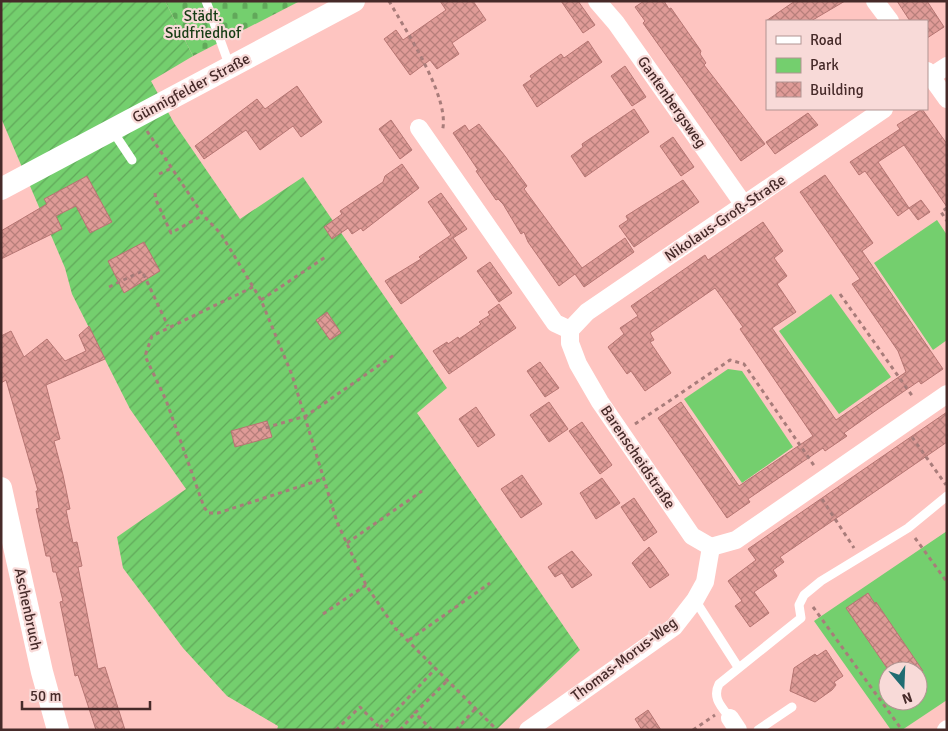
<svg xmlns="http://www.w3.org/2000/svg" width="948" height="731" font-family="Signika,sans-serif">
  <defs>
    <pattern id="cemetery-stones" width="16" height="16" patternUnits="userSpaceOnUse" patternTransform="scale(1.25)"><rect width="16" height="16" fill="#74cf6e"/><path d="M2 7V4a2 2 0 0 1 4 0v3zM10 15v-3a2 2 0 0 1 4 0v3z" fill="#61a85a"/></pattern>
    <pattern id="garden-furrows" width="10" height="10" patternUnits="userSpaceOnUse" patternTransform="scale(1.25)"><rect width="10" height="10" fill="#74cf6e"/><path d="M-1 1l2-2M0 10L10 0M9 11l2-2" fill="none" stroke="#61a85a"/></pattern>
    <pattern id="building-cross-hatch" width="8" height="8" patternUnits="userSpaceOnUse" patternTransform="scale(1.25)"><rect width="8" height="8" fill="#df9b97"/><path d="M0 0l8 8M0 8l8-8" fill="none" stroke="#b77f7b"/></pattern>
  </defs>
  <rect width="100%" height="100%" fill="#fec5c1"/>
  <g fill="#74cf6e" fill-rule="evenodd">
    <polygon points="937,220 947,235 947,340 933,350 874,263"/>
    <polygon points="831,294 891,377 839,414 779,331"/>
    <polygon points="728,369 742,371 793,447 742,483 684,399"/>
    <path d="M947 531V700L902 730H891L814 621ZM888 671H918V701H888Z"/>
  </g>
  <polygon fill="url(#cemetery-stones)" points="165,1 300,1 193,56"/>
  <polygon fill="url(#garden-furrows)" points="1,1 165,1 193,56 151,81 174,123 240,219 303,177 447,388 417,413 580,650 496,730 277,730 278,726 227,696 183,648 123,568 117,537 186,489 130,409 72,294 65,268 1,118"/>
  <g fill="url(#building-cross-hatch)" stroke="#b67572">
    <polygon points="440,1 473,1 486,20 452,43 459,54 437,69 430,60 410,75 384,39 396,30 403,40 446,10"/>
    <polygon points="561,1 578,1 595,25 583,33"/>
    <polygon points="644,1 664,1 669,9 671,8 701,51 700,54 706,63 704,65 765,144 741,161 643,23 645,21 635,7"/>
    <polygon points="795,1 845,1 811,21 766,21"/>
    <polygon points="897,1 927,1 944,27 927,38 927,21 910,21"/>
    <polygon points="588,41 602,62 537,107 523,85 532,79 530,76 561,54 564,58"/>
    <polygon points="625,66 646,97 632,106 611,76"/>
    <polygon points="297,86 322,122 301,137 293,126 260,150 246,130 204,159 195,146 257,99 265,109"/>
    <polygon points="634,109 649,132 585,177 571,156 583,147 582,144"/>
    <polygon points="922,109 947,144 947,207 904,145 878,162 909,208 898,216 865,171 859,175 850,162 900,129 897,125"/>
    <polygon points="808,113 818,125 775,154 766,142"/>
    <polygon points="391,120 412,150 400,159 379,129"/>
    <polygon points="479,124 505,156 527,186 524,189 582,268 625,238 634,252 584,287 575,274 559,286 528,242 524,232 521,234 503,204 498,199 496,200 476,171 478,170 453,133 465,125 469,131"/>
    <polygon points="673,137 694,167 681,176 660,146"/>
    <polygon points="402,164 419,188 363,231 361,228 352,234 348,228 332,239 324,227 342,214 340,211 383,182 385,176"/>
    <polygon points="825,175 873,243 862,251 943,369 921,384 919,381 878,409 844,433 847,436 825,451 823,448 748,499 750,502 727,518 658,418 681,402 739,486 813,436 740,329 743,327 715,288 650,333 654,340 650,342 671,373 645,391 631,371 627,374 608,347 624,334 620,328 638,316 631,306 705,255 708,260 763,222 783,251 774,258 787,276 777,284 796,312 772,328 836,420 906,372 898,351 852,284 860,279 800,192"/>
    <polygon points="87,176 112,222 90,233 76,206 56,216 62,229 1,259 1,231 47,204 44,199"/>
    <polygon points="683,180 699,202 634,247 619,226 628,220 626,216"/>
    <polygon points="441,193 467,229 453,238 467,258 401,304 385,281 421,259 419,257 451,235 428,202"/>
    <polygon points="921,200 930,212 918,220 909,208"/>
    <polygon points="144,242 160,271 124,293 108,261"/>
    <polygon points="490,262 512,293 499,302 477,271"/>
    <polygon points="499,304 516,328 449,374 433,351 447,342 448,344 458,337 459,339 481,324 479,322 490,315 488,312"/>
    <polygon points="327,312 341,333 330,340 316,320"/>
    <polygon points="89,326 105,359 46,385 60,439 54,441 63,475 70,509 66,510 73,543 77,542 82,566 78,567 98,669 105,667 125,730 96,730 78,675 75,676 60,602 63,601 56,572 53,572 50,556 46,556 36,509 39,508 36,491 38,491 6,380 1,383 1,336 11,331 24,357 47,339 65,361 86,351 79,335"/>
    <polygon points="540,362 559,388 545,397 527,371"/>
    <polygon points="549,402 568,429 549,442 530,415"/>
    <polygon points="476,407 495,435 478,447 459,419"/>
    <polygon points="947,412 947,442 780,557 784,562 773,570 777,576 754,592 769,613 750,627 735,606 742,601 728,581 756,560 748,549"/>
    <polygon points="267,421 272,437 235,447 231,431"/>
    <polygon points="582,422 612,465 600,474 569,431"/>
    <polygon points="522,475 542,504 521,518 501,489"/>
    <polygon points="602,478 620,503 596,519 580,493"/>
    <polygon points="634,498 657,532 644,541 621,507"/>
    <polygon points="649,547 669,575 650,588 632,563"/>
    <polygon points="572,551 592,575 572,588 562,573 555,577 548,567"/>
    <polygon points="868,593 875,604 876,602 923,671 889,671 846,608"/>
    <polygon points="826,650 843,676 834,682 836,685 832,690 815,702 790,691 794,668 815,654 817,656"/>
    <polygon points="648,710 661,730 642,730 635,719"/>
  </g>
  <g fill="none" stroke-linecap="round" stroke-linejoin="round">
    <g stroke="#a87c7a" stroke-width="3" stroke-dasharray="4 4" stroke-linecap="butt">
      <path d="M389 1C406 31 452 100 442 132"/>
      <polyline points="147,131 203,215 221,234 261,300 292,375 337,522 366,585 395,628 497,730"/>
      <polyline points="159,174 172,168"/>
      <polyline points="155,193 156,200 171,233 203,215"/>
      <polyline points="947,208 941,212 947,221"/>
      <polyline points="109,287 142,271 168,326"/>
      <polyline points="253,287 152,336 145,356 166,400 204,507 208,513 218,513 323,479"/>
      <polyline points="840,294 913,397"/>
      <polyline points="261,300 327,256"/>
      <polyline points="635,424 730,360 744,364 815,467"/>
      <polyline points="258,430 306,416 394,355"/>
      <polyline points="912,437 946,485"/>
      <polyline points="822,499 854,548"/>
      <polyline points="915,538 947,582"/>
      <polyline points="347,543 422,491"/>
      <polyline points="813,607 902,730"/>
      <polyline points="323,614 366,585"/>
      <polyline points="409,640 490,583"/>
      <polyline points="380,728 436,668"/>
      <polyline points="336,730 360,707 382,730"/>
      <polyline points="400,730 415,713"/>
      <polyline points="432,730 415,713 448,680"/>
      <polyline points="456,730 476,708"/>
      <polyline points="693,730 715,715"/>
    </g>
    <g stroke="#fff" stroke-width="9">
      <polyline points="206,1 230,67"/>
      <polyline points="112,130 132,160"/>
      <polyline points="695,600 738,667"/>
      <path d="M730 718C721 706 712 698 719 684L801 618 799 605 804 595 821 581 908 528 947 496"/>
      <polyline points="758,730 792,707"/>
    </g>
    <g stroke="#fff" stroke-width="18">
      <polyline points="597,1 616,23 744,205"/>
      <polyline points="875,1 890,21"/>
      <polyline points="927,71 947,99"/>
      <polyline points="927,79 947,66"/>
      <polyline points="419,128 555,323 570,330"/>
      <polyline points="570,330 570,343 578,364 600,402 692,536 711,547 736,540 947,394"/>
      <polyline points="570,330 587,312 884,109"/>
      <polyline points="730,718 738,730"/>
      <polyline points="528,730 674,627 695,600 705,582 711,547"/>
      <polyline points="946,730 947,729"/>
    </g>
    <g stroke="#fff" stroke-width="22">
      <polyline points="1,189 354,1"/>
      <polyline points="1,488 42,672 58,730"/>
    </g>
  </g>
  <g text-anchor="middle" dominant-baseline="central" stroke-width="4.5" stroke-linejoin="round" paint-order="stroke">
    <g font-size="15" fill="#163c14" stroke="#f8dad8">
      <text x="203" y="16">Städt.<tspan x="203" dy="17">Südfriedhof</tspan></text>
    </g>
    <g font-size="15" fill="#462a29" stroke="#f8dad8">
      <text transform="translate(191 88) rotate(-28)">Günnigfelder Straße</text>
      <text transform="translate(672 102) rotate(55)">Gantenbergsweg</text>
      <text transform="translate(725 218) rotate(-34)">Nikolaus-Groß-Straße</text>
      <text transform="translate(638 457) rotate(56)">Barenscheidstraße</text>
      <text transform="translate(28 609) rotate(78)">Aschenbruch</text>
      <text transform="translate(624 659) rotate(-37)">Thomas-Morus-Weg</text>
    </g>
  </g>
  <rect width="948" height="731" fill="none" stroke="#462a29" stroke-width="5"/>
  <rect x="766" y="20" width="162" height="90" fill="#f8dad8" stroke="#b19492"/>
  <rect x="776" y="36" width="25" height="8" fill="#ffffff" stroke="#b19492"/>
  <text x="810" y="45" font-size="15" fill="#462a29">Road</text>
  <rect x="776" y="58" width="25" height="15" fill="#74cf6e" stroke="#b19492"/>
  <text x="810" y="70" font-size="15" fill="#462a29">Park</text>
  <rect x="776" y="82" width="25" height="15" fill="url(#building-cross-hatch)" stroke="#b19492"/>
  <text x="810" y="95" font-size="15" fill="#462a29">Building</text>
  <g transform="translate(903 686) rotate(161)"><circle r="24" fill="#f8dad8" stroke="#b19492"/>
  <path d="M0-4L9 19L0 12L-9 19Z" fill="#206c72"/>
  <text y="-8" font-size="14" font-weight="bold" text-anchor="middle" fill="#462a29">N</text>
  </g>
  <path d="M22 701v8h128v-8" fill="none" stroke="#462a29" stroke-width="2.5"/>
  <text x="30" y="701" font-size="15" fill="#462a29" stroke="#f8dad8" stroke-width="4" paint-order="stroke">50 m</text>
</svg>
